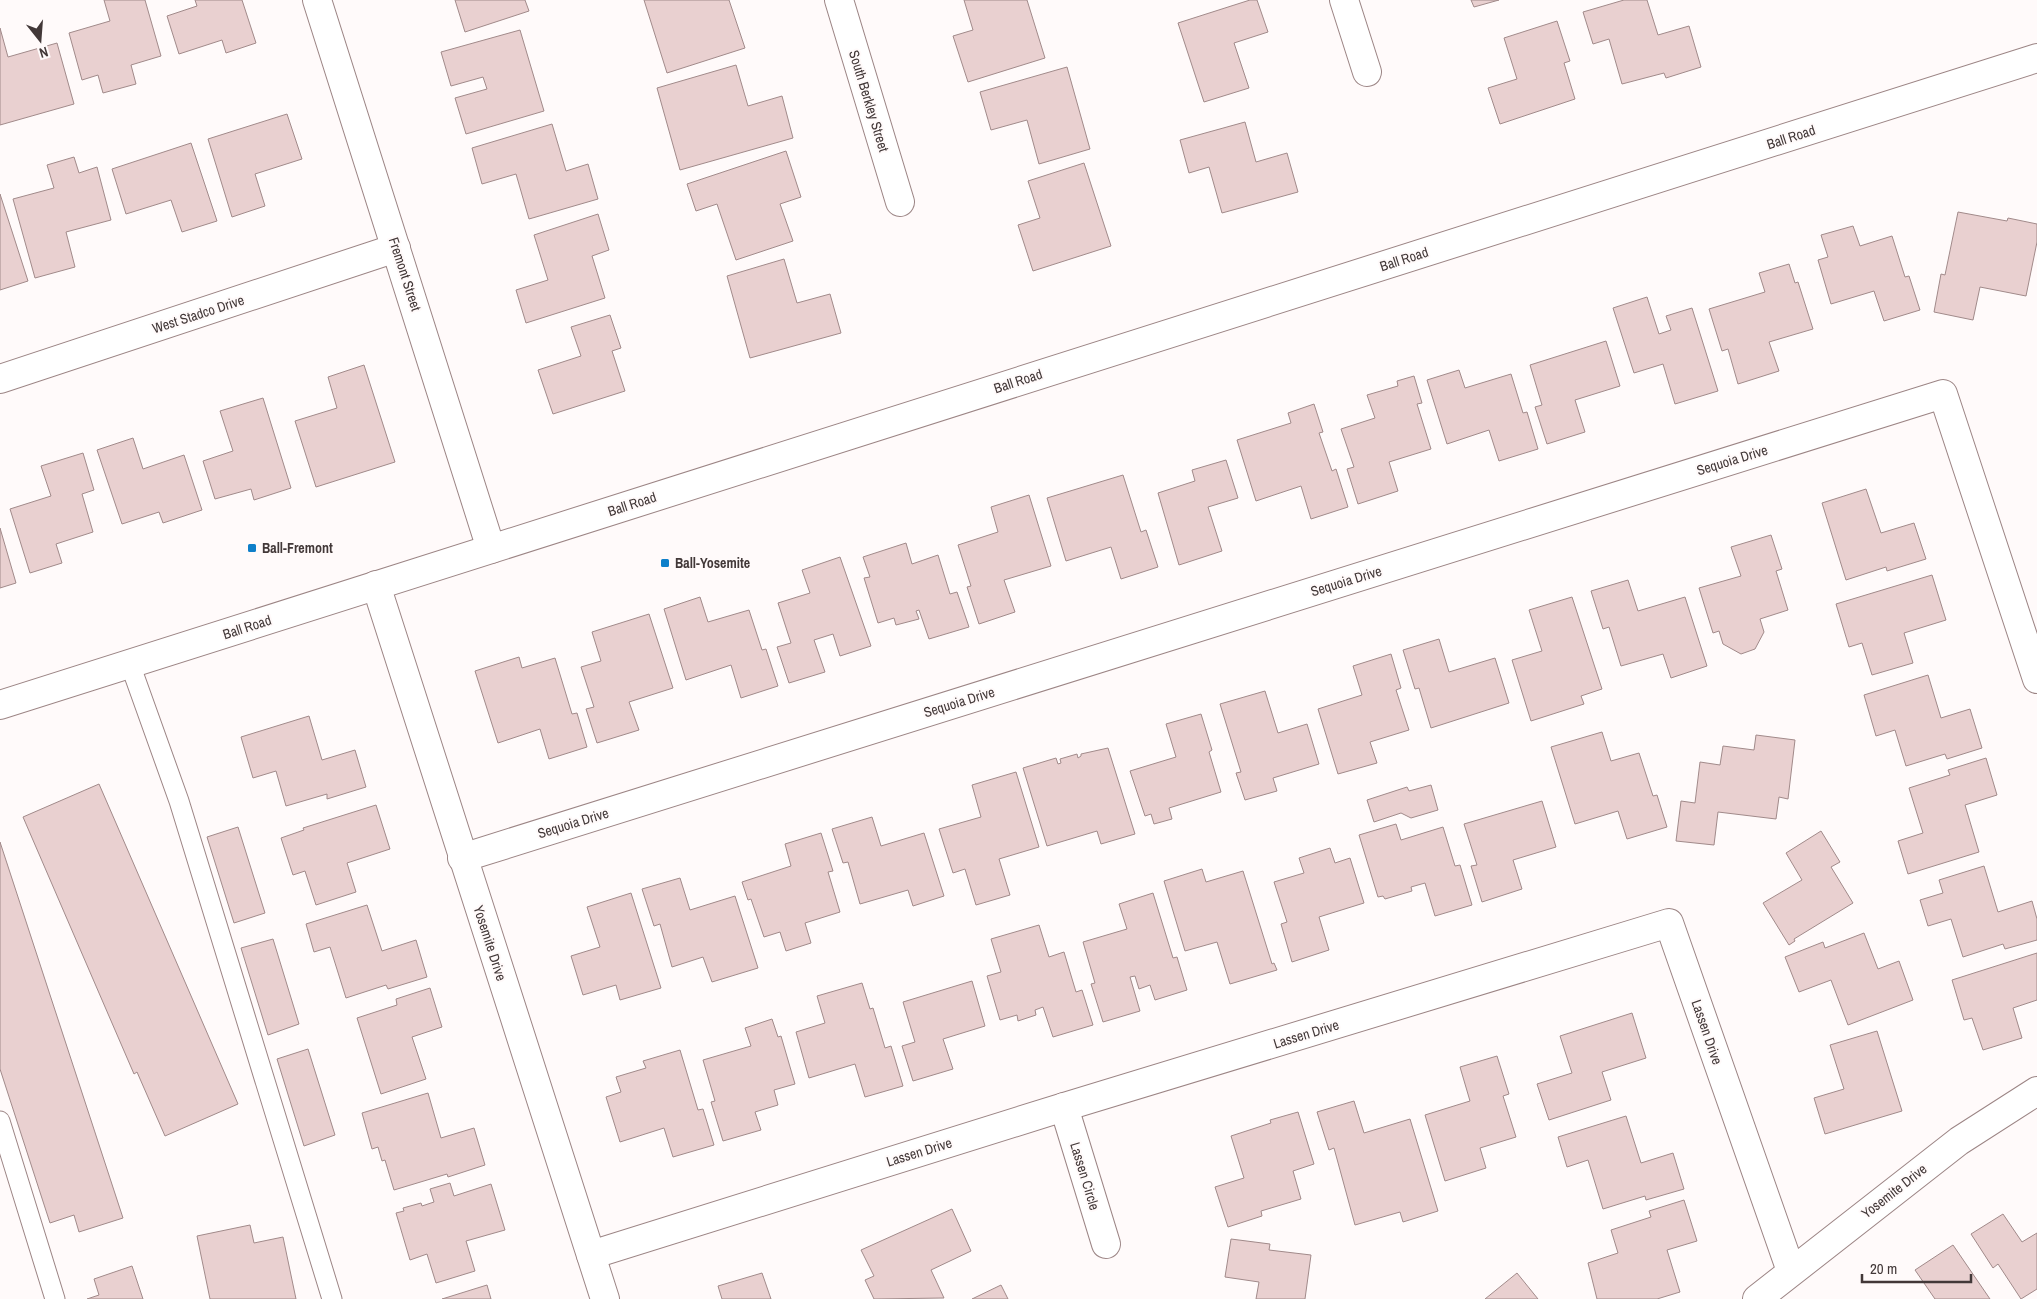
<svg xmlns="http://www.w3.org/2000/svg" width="2037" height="1299" font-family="'Archivo Narrow',sans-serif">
  <rect width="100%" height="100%" fill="#fffafa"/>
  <g fill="#e9d0d0" stroke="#a18a8a">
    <polygon points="104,0 145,0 161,56 131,65 136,84 103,93 98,75 82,80 69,33 110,21"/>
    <polygon points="195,0 242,0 256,43 226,53 222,40 179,54 167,16 197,6"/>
    <polygon points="455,0 525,0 529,11 465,32"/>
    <polygon points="644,0 729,0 745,48 667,73"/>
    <polygon points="964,0 1027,0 1045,58 968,82 953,36 973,30"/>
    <polygon points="1250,0 1257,0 1268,32 1234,43 1249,88 1204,102 1178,23"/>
    <polygon points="1471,0 1499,0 1474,7"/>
    <polygon points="1624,0 1647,0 1658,35 1689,26 1701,67 1666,78 1664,73 1622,84 1609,39 1593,44 1583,12"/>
    <polygon points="1557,21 1570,61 1564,63 1575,99 1500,124 1488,88 1517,79 1504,38"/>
    <polygon points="0,28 8,57 57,43 74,104 0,125"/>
    <polygon points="520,30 544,111 466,134 455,98 487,89 483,77 451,86 441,52"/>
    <polygon points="736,65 748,106 782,96 793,138 680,170 657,88"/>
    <polygon points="1067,67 1090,149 1039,164 1027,120 991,130 980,92"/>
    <polygon points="287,114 302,159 255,174 265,206 232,217 208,139"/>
    <polygon points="1245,122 1256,162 1287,153 1298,192 1222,213 1209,167 1189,173 1180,140"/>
    <polygon points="552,124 566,171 588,164 598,199 529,219 516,174 482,184 472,148"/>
    <polygon points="191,143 217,221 182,232 171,200 126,214 112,169"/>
    <polygon points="786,151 801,197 780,204 793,241 736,260 717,204 696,211 687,184"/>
    <polygon points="74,157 79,173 97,167 111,220 66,232 75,267 35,278 13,199 54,188 47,165"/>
    <polygon points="1084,163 1111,246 1033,271 1018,225 1040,218 1028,181"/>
    <polygon points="0,194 28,281 0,290"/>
    <polygon points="1958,212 2007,221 2008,218 2037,224 2037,242 2026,296 1980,287 1973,320 1934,312 1941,274 1945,275"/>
    <polygon points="598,214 609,250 592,256 605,298 526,323 516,290 548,280 534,235"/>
    <polygon points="1853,226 1860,246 1892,236 1905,277 1909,276 1920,310 1884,321 1874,291 1831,304 1818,260 1828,257 1821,235"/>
    <polygon points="784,259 797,303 830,294 841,333 750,358 727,276"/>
    <polygon points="1789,264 1795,283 1798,282 1813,329 1769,342 1779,371 1738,384 1728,349 1722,351 1709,309 1765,292 1759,273"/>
    <polygon points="1647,297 1659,334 1671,330 1666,316 1692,308 1718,391 1675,404 1663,364 1634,373 1613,308"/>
    <polygon points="610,315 621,348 612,351 625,391 553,414 538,370 581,356 571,327"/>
    <polygon points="1606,341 1620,386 1575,400 1585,432 1547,444 1535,407 1542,405 1530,365"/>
    <polygon points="364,365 395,462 316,487 295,421 337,408 328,377"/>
    <polygon points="1459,370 1465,388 1511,374 1523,413 1527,412 1538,449 1499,461 1489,430 1447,444 1427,380"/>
    <polygon points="1414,376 1422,403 1417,404 1431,449 1389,462 1398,491 1358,504 1347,469 1354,467 1341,429 1375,418 1367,395 1398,386 1397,381"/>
    <polygon points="263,398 291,488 254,500 251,489 215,499 203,461 233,451 220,411"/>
    <polygon points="1314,404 1323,432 1319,433 1332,471 1336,469 1348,507 1311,519 1301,486 1256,501 1237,440 1291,423 1288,413"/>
    <polygon points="133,438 143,469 184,455 202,510 163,523 159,512 122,524 97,450"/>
    <polygon points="83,453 94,490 82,494 93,532 56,544 62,563 30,573 10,509 51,496 41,466"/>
    <polygon points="1226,460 1238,498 1208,507 1222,551 1179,565 1158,493 1195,481 1192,470"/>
    <polygon points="1123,475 1141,532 1146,530 1158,567 1121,579 1111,547 1066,561 1047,498"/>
    <polygon points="1866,489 1881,533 1914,523 1926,559 1887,571 1886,567 1846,580 1822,503"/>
    <polygon points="1029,495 1051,566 1004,580 1015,612 979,624 967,587 971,586 958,545 998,532 991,507"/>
    <polygon points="0,528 16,583 0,588"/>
    <polygon points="1771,535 1782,569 1776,571 1788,610 1760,619 1764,632 1755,649 1741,654 1723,644 1719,631 1713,633 1699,588 1741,576 1731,547"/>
    <polygon points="906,543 912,564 938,555 950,594 957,592 969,627 929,639 919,610 916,611 919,619 896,625 894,618 878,623 864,578 870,577 863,557"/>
    <polygon points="840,557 871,646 840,656 833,634 814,640 825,672 789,683 777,647 791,643 778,603 810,593 802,570"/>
    <polygon points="1932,575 1946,620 1904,633 1913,663 1872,675 1862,643 1849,647 1836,604"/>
    <polygon points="1628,580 1638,611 1685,597 1707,666 1671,678 1663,654 1621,666 1609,627 1603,629 1591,591"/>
    <polygon points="700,597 708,622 749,610 762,650 766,649 778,686 741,698 731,665 686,680 664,609"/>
    <polygon points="1572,597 1602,689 1581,696 1584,704 1531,721 1512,660 1542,651 1529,610"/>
    <polygon points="649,614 673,688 629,702 639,730 597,743 586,709 594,707 581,667 601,661 592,632"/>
    <polygon points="1439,639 1449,672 1495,658 1509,703 1431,728 1419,688 1415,689 1403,650"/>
    <polygon points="1391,654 1401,688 1396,690 1409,730 1370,742 1377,763 1338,774 1318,709 1362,695 1353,666"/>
    <polygon points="519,657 522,668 555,658 572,714 577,713 587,747 549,759 540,729 498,743 475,671"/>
    <polygon points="1928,675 1941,718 1970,709 1982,748 1947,759 1945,754 1906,766 1895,730 1876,736 1864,695"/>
    <polygon points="1265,691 1278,733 1307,724 1319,764 1273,778 1277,791 1245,800 1236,773 1241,772 1220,704"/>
    <polygon points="1201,714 1212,750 1209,752 1221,792 1169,808 1172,819 1154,824 1151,814 1145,816 1130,771 1176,757 1166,724"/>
    <polygon points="309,716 322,760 355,750 366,787 327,799 327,794 286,806 276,771 253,778 241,737"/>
    <polygon points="1602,732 1611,761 1639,753 1653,796 1657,795 1667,827 1627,839 1618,811 1575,824 1551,747"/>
    <polygon points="1756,735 1795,740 1788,799 1779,797 1776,819 1718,812 1714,845 1676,841 1681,801 1695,803 1700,762 1720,765 1723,746 1754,750"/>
    <polygon points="1108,748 1135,834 1101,844 1097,831 1047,846 1023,768 1056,758 1058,764 1061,763 1060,759 1077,754 1078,758 1081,756 1081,754"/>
    <polygon points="1986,758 1997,795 1965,805 1979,852 1908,874 1898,841 1923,833 1909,788 1950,775 1948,770"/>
    <polygon points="1016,772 1039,847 999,859 1010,895 976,905 965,869 953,873 939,829 981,817 972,785"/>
    <polygon points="99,784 238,1104 165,1136 137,1072 134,1074 23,817"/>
    <polygon points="1431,785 1438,810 1411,818 1401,813 1374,822 1367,800 1407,787 1409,791"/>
    <polygon points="1542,801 1556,847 1513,860 1522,889 1482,902 1471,866 1477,865 1464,824"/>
    <polygon points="376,805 390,849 347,863 356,892 316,905 305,871 293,875 281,838 304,830 303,828"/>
    <polygon points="872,817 881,846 924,833 944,896 913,906 908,890 860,904 848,862 843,863 832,829"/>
    <polygon points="1396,824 1401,840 1443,827 1455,866 1460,865 1472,905 1435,916 1425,883 1411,887 1412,891 1385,899 1383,896 1378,897 1359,835"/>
    <polygon points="238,827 265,913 234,923 207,837"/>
    <polygon points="1821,831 1840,862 1831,867 1853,903 1794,939 1795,941 1789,945 1763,903 1802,880 1786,853"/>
    <polygon points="821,833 833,871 828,872 840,912 805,923 811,943 786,951 780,932 764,937 751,899 748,900 742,882 791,866 785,844"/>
    <polygon points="0,842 123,1218 79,1232 74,1215 50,1223 0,1069"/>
    <polygon points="1330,848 1335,863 1350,858 1364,903 1319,917 1329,950 1292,962 1281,924 1287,922 1274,882 1304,873 1299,858"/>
    <polygon points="1984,866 1998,912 2032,901 2037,919 2037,940 2005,949 2003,944 1963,957 1951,919 1928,926 1920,900 1943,893 1939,880"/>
    <polygon points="1202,869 1206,882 1243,871 1272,964 1274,963 1277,970 1230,984 1217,942 1185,951 1164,881"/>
    <polygon points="680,878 690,910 735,896 758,968 712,982 703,957 672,967 660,924 654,926 642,889"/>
    <polygon points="631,893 661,988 620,1000 616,985 583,995 571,956 600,947 587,907"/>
    <polygon points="1153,893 1173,958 1177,957 1187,990 1155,1000 1150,985 1139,989 1135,976 1130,977 1140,1011 1103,1022 1091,984 1095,983 1083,942 1127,929 1119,904"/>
    <polygon points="367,905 382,951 416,940 427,977 388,989 386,985 346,998 330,947 314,952 306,924"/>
    <polygon points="1039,925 1049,957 1064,952 1076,992 1082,990 1093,1025 1053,1037 1043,1007 1035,1010 1036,1015 1018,1021 1017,1015 1000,1020 987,976 1001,972 991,939"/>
    <polygon points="1864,933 1878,969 1899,961 1913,1000 1848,1025 1831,980 1799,992 1785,957 1823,942 1825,948"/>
    <polygon points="273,939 299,1024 268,1035 241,948"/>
    <polygon points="2037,953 2037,1000 2013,1008 2022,1038 1983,1050 1972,1018 1964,1020 1952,980"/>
    <polygon points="972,981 985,1026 943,1039 953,1069 913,1081 902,1046 915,1042 903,1002"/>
    <polygon points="862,983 870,1009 873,1008 885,1048 891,1046 903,1086 865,1097 855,1064 809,1078 796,1032 825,1023 817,996"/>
    <polygon points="430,988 442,1027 412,1037 426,1079 381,1094 357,1018 397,1005 396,999"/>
    <polygon points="1632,1013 1646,1058 1602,1072 1611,1100 1549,1120 1537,1084 1572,1073 1560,1036"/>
    <polygon points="772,1019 778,1037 781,1036 795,1084 774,1090 778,1105 755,1112 761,1130 723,1141 711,1102 715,1101 703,1060 751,1046 745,1028"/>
    <polygon points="1877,1031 1902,1111 1825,1134 1814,1098 1844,1089 1830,1045"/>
    <polygon points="308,1049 335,1135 304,1146 277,1059"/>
    <polygon points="680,1050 698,1110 703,1109 714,1145 673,1157 664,1128 620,1142 606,1097 621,1092 616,1077 646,1068 643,1061"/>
    <polygon points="1497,1056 1509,1094 1503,1096 1516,1137 1480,1148 1486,1168 1445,1181 1425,1115 1470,1101 1460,1067"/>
    <polygon points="428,1093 441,1138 474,1128 485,1165 448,1177 447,1174 394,1190 385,1160 382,1161 378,1147 372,1149 362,1113"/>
    <polygon points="1354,1101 1364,1133 1410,1119 1438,1211 1403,1222 1400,1212 1355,1225 1334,1148 1329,1150 1317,1112"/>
    <polygon points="1298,1112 1314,1164 1293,1171 1301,1199 1261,1211 1262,1216 1228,1227 1215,1187 1244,1178 1231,1136 1271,1123 1270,1120"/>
    <polygon points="1626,1116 1641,1163 1673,1153 1684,1189 1646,1200 1645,1196 1603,1209 1588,1160 1567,1167 1558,1137"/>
    <polygon points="450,1183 454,1196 491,1184 505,1230 466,1241 475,1271 436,1283 427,1254 410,1260 396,1213 404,1211 403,1208 421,1203 422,1206 434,1202 430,1189"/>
    <polygon points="1684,1200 1697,1241 1667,1250 1680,1292 1657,1299 1597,1299 1588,1263 1618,1253 1611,1230 1651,1217 1649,1211"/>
    <polygon points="952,1209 971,1251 931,1270 944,1298 874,1299 865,1280 874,1276 861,1250"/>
    <polygon points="2003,1214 2022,1242 2037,1233 2037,1289 2021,1299 1998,1264 1993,1268 1971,1234"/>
    <polygon points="250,1225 254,1243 283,1237 296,1299 210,1299 197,1236"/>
    <polygon points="1231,1239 1270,1244 1269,1250 1311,1255 1305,1299 1256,1299 1259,1282 1225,1277"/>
    <polygon points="1953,1245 1990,1299 1935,1299 1915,1270"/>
    <polygon points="132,1266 143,1299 87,1299 99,1295 94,1279"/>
    <polygon points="762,1273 771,1299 722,1299 718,1286"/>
    <polygon points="1517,1273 1538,1299 1485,1299"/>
    <polygon points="487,1285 491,1299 442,1299"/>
    <polygon points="1001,1285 1008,1299 972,1299"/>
  </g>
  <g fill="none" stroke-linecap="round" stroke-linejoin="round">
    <g stroke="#9c8585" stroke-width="21">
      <g id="service">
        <polyline points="130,664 179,801 332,1299"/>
        <polyline points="0,1121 55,1299"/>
      </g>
    </g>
    <g stroke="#9c8585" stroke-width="30">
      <g id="minor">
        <polyline points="317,0 491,549"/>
        <polyline points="839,0 900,202"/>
        <polyline points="1344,0 1367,72"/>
        <polyline points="0,379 396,248"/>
        <polyline points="376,585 605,1299"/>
        <polyline points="462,858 1943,394 2037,679"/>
        <polyline points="1064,1107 1106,1244"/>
        <polyline points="591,1255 1064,1107 1669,923 1791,1271"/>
        <polyline points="1757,1299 1959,1141 2037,1091"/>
      </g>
    </g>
    <g stroke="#9c8585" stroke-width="30">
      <polyline id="primary" points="0,705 2037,58"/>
    </g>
    <use href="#service" stroke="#fff" stroke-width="19"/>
    <use href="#minor" stroke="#fff" stroke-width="28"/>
    <use href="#primary" stroke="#fff" stroke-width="28"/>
  </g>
  <g fill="#0e7fc9" stroke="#fffafa" stroke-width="2">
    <rect x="247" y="543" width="10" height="10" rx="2.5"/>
    <rect x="660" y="558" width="10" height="10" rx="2.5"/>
  </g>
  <g text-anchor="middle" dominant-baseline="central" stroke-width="4" stroke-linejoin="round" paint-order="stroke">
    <g font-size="14" fill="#423838" stroke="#fffafa">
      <text transform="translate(869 101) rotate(73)">South Berkley Street</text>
      <text transform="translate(1791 137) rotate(-18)">Ball Road</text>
      <text transform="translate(1404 259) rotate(-18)">Ball Road</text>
      <text transform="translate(405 274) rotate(72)">Fremont Street</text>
      <text transform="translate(198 314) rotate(-18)">West Stadco Drive</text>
      <text transform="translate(1018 381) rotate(-18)">Ball Road</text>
      <text transform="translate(1732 460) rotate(-17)">Sequoia Drive</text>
      <text transform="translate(632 504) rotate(-18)">Ball Road</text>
      <text transform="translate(1346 581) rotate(-17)">Sequoia Drive</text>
      <text transform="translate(247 627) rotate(-18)">Ball Road</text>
      <text transform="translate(959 702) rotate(-17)">Sequoia Drive</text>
      <text transform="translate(573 823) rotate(-17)">Sequoia Drive</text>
      <text transform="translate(490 943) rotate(72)">Yosemite Drive</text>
      <text transform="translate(1707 1032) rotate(71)">Lassen Drive</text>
      <text transform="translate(1306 1034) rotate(-17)">Lassen Drive</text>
      <text transform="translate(919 1152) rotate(-17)">Lassen Drive</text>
      <text transform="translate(1085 1176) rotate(73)">Lassen Circle</text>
      <text transform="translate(1894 1191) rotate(-38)">Yosemite Drive</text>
    </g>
    <g font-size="14" font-weight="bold" fill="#423838" stroke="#fffafa" text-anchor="start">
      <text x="262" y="548">Ball-Fremont</text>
      <text x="675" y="563">Ball-Yosemite</text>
    </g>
  </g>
  <g transform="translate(40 40) rotate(163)" stroke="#fffafa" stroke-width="4" paint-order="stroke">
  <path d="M0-4L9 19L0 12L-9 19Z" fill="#423838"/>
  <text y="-8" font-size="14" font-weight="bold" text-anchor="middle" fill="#423838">N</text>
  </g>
  <path d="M1862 1274v8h109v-8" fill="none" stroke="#423838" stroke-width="2.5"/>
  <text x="1870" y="1274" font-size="15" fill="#423838" stroke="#fffafa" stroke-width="4" paint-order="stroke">20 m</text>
</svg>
